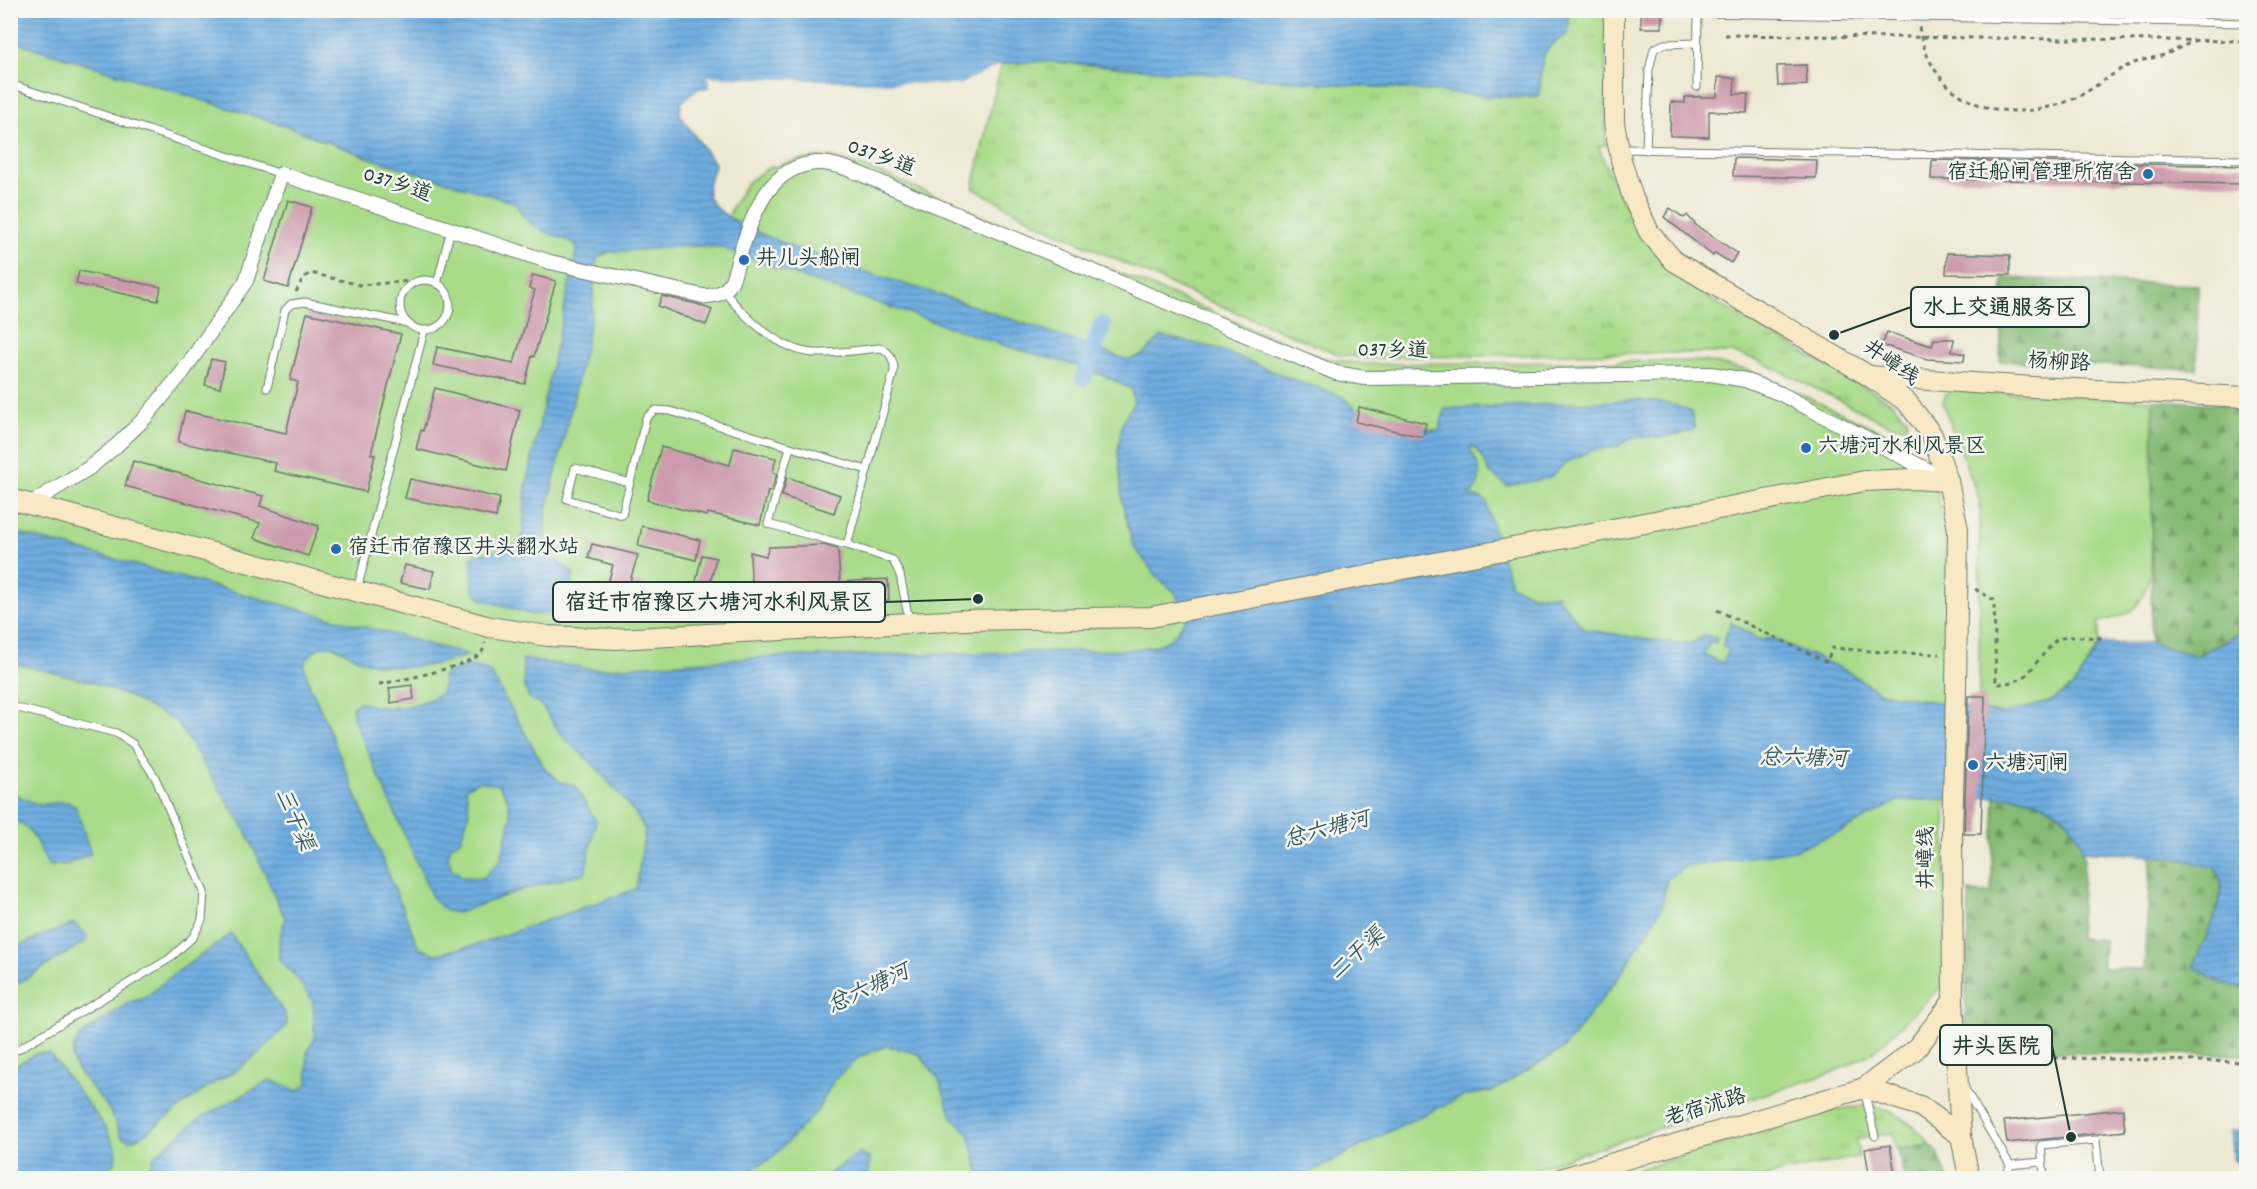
<svg xmlns="http://www.w3.org/2000/svg" width="2257" height="1189" font-family="Dekko,'LXGW WenKai TC',sans-serif">
  <defs>
    <pattern id="grass-tufts" width="24" height="20" patternUnits="userSpaceOnUse" patternTransform="scale(1.5)"><rect width="24" height="20" fill="#a9db89"/><path d="M3 7l-1-3M5 7V3M7 7l1-3M15 17l-1-3M17 17v-4M19 17l1-3" fill="none" stroke="#91bd77"/></pattern>
    <pattern id="forest-firs" width="22" height="20" patternUnits="userSpaceOnUse" patternTransform="scale(1.5)"><rect width="22" height="20" fill="#86bb75"/><path d="M5 1l3.5 6h-7zM16 11l3.5 6h-7z" fill="#6d9961"/></pattern>
    <pattern id="water-rules" width="6" height="5" patternUnits="userSpaceOnUse" patternTransform="scale(1.5)"><rect width="6" height="5" fill="#6eade1"/><path d="M0 2.5h6" fill="none" stroke="#5a8eb7"/></pattern>
  </defs>
  <rect width="100%" height="100%" fill="#f6f6f2"/>
  <filter id="ink" filterUnits="userSpaceOnUse"><feTurbulence type="fractalNoise" baseFrequency=".0167" numOctaves="2"/><feDisplacementMap in="SourceGraphic" scale="12" xChannelSelector="R" yChannelSelector="G"/><feConvolveMatrix kernelMatrix="1 2 1 2 8 2 1 2 1" color-interpolation-filters="sRGB"/></filter>
  <filter id="wash" filterUnits="userSpaceOnUse"><feTurbulence type="fractalNoise" baseFrequency=".008" numOctaves="4" result="noise"/><feDisplacementMap in="SourceGraphic" scale="24" xChannelSelector="R" yChannelSelector="G"/><feGaussianBlur stdDeviation="1.35" result="paint"/><feColorMatrix in="noise" values="0 0 0 0 0 0 0 0 0 0 0 0 0 0 0 0 0 1.4 0 .05"/><feComposite in="paint" operator="in"/></filter>
  <g filter="url(#wash)">
    <rect width="100%" height="100%" fill="#eee9d3"/>
    <g fill="url(#grass-tufts)" stroke="#648c5e" stroke-width="1.5">
      <path d="M1569 11H1606V145L1598 146C1623 210 1652 260 1710 299L1893 403 1907 419 1906 427 1889 425 1758 360 1732 353H1623L1368 358 1340 355 1185 291 1037 223 973 188 1001 64 1042 61 1505 97 1539 96C1544 65 1534 50 1568 34Z"/>
      <path d="M1871 1105C1896 1111 1915 1124 1930 1145L1896 1150 1892 1133 1856 1139 1859 1157 1783 1172 1763 1178H1622L1626 1173 1834 1110Z"/>
    </g>
    <g fill="url(#forest-firs)" stroke="#527c54" stroke-width="1.5">
      <polygon points="2003,278 2198,285 2197,369 2000,361"/>
      <polygon points="2153,400 2246,406 2244,631 2196,656 2151,643"/>
      <path d="M1995 796C2037 795 2079 812 2084 859L2079 938 2104 940 2103 968 2144 969 2151 856 2171 857 2214 867 2221 878V892L2216 909V981L2246 989V1055L1964 1051 1969 892 1991 893Z"/>
      <polygon points="1930,1145 1938,1153 1947,1178 1904,1178 1898,1149"/>
    </g>
    <g fill="#a9db89" stroke="#648c5e" stroke-width="1.5">
      <polygon points="10,39 283,125 368,157 516,203 720,247 732,207 747,183 766,169 797,160 829,156 878,172 1322,358 1364,364 1704,361 1747,370 1896,438 1914,449 1937,493 1946,527 1945,983 1872,1053 1834,1072 1548,1164 1512,1178 11,1178"/>
      <path d="M1954 390 2153 400 2151 572C2141 607 2135 615 2098 622L2100 644 2073 687 2049 702 2004 714 1979 710 1980 502 1943 404 1945 395Z"/>
    </g>
    <g fill="url(#water-rules)" stroke="#46758a" stroke-width="1.5" fill-rule="evenodd">
      <polygon points="2246,10 2246,14 2095,11 2095,10"/>
      <path d="M11 11H1569L1568 34C1536 49 1542 66 1539 96L1505 97 1042 61 1001 64 958 85 708 76 709 87 696 89 681 103 680 115 715 164C711 177 703 191 712 203 737 237 901 282 947 297 1008 318 1068 338 1128 360L1143 355 1161 336 1215 348 1300 382 1344 397 1362 415 1439 431 1445 409 1638 400 1675 405 1691 412 1695 428 1691 431 1664 437H1633L1616 447 1593 450 1567 462 1549 478 1507 486 1489 472 1483 457 1472 446 1470 450C1481 466 1485 482 1469 496L1482 498 1487 502 1488 510 1511 585 1532 595H1556L1584 629 1669 643H1692L1705 635 1717 638 1716 643 1710 641 1704 655 1723 663 1729 650 1722 646 1731 622 1760 640 1772 638 1845 670 1879 692 2004 714 2049 702 2073 687 2100 644 2151 643 2196 656 2244 631 2246 460V989L2216 981 2193 966C2202 944 2225 904 2221 880 2220 875 2217 871 2214 867L2171 857 2083 851C2080 843 2077 832 2071 825 2059 808 2035 799 2016 796L1898 801 1842 831 1794 850 1685 867 1667 879 1662 906 1651 927 1618 978 1564 1048 1493 1091 1464 1096 1398 1127 1299 1178H981L969 1134 952 1117 939 1080 919 1054 887 1046 859 1057 834 1080 817 1111 772 1158 737 1178H145L155 1155 200 1118 270 1080 298 1091 308 1083 307 1053 315 1037 313 1002 298 979 279 960V940L285 919 246 831 177 722 134 699 93 682 11 663 10 531 469 655C430 667 401 673 361 660 347 655 338 644 323 646 314 648 308 658 304 665L310 686 324 717 419 948 436 954 476 945 636 889 645 830 635 813 595 766 562 736 541 705 529 698 524 686 523 659 593 669 764 657 1129 650C1160 645 1169 648 1186 618L1175 592 1159 579 1133 546 1122 500 1118 451 1122 423 1134 403 1131 389 1105 376 1077 366 1006 346 789 273 720 247 693 246 609 252 598 257C593 267 594 301 591 316 579 382 561 448 546 514 542 556 542 549 574 574L563 613 532 615 482 599 473 590 471 556 509 548 518 543 523 533 526 487 577 248 574 243C550 233 526 229 516 203L368 157 283 125 11 41Z"/>
      <path d="M467 665 482 668 491 673 546 770 561 782 575 786 596 821 585 873 521 890 458 913 446 911 433 899 354 720 352 707 360 702C388 711 413 709 440 694L444 684 442 677ZM479 781 499 785 507 798 511 817 501 859 483 878 464 877 452 869 448 857 451 846 461 839 469 813 466 788Z"/>
      <path d="M10 791C21 797 31 804 43 804 57 804 65 797 76 807L91 854 67 864 49 866C38 850 33 821 11 821Z"/>
      <polygon points="74,923 86,934 86,941 15,985 11,982 11,951 20,945"/>
      <polygon points="231,934 285,1014 287,1025 260,1052 237,1070 212,1084 143,1135 130,1141 122,1137 107,1106 77,1070 72,1058 74,1046 81,1035 130,1002 146,997 170,977"/>
      <polygon points="37,1053 50,1054 106,1128 116,1149 115,1163 95,1178 11,1178 11,1068"/>
      <polygon points="2244,1130 2246,1133 2246,1178 2242,1178 2241,1166 2233,1159 2230,1131"/>
      <polygon points="859,1153 870,1159 869,1178 823,1178"/>
    </g>
    <polygon fill="#eee9d3" points="1001,64 1000,68 958,88 711,79 710,89 708,76 958,85"/>
    <g fill="none" stroke-linecap="round" stroke-linejoin="round">
      <polyline stroke="#6eade1" stroke-width="18" points="1084,377 1102,325"/>
    </g>
    <g id="blocks">
      <g fill="#cc9aac">
        <rect x="1641" y="10" width="21" height="18"/>
        <polygon points="1806,65 1807,85 1778,86 1777,66"/>
        <polygon points="1718,77 1735,78 1734,94 1748,94 1747,113 1709,111 1709,137 1670,136 1671,102 1685,103 1685,97 1717,97"/>
        <polygon points="1734,158 1817,160 1816,178 1733,176"/>
        <polygon points="1932,160 2247,166 2247,184 1931,179"/>
        <polygon points="288,200 312,207 288,288 264,281"/>
        <polygon points="1670,208 1684,218 1687,215 1697,226 1737,253 1731,263 1715,253 1713,256 1664,217"/>
        <polygon points="1947,253 2010,255 2010,275 1946,274"/>
        <polygon points="79,271 161,287 158,301 76,284"/>
        <polygon points="533,275 556,281 534,357 532,356 525,384 433,365 437,347 514,363 535,290 529,288"/>
        <polygon points="662,296 697,304 712,310 706,325 658,306"/>
        <polygon points="307,313 401,334 371,454 375,455 366,492 274,471 276,463 178,442 185,411 286,433 298,382 290,380"/>
        <polygon points="1887,332 1932,346 1934,339 1954,339 1952,351 1965,354 1964,361 1927,359 1882,345"/>
        <polygon points="211,359 225,362 220,388 205,385"/>
        <polygon points="435,388 520,410 506,471 416,449 421,430 423,431"/>
        <polygon points="1359,407 1426,423 1423,437 1356,422"/>
        <polygon points="661,447 730,465 734,448 776,458 773,472 777,474 771,492 768,491 760,525 708,513 707,516 647,500"/>
        <polygon points="133,461 263,496 260,506 319,526 308,556 254,538 260,523 125,486"/>
        <polygon points="787,477 840,495 834,513 782,496"/>
        <polygon points="410,479 500,498 496,517 405,498"/>
        <polygon points="642,526 700,540 696,560 638,546"/>
        <polygon points="592,544 638,555 630,581 676,593 671,612 605,595 613,565 588,558"/>
        <polygon points="824,545 838,549 840,582 888,579 889,601 752,605 750,552 766,556 769,547"/>
        <polygon points="702,555 716,558 708,593 694,590"/>
        <polygon points="405,565 434,571 430,589 400,583"/>
        <polygon points="412,685 414,699 391,703 389,688"/>
        <polygon points="1968,696 1985,696 1981,834 1964,834"/>
        <polygon points="2123,1109 2125,1131 2007,1143 2004,1121"/>
        <polygon points="1890,1145 1896,1179 1870,1179 1865,1149"/>
      </g>
    </g>
  </g>
  <g filter="url(#ink)">
    <use href="#blocks" fill-opacity="0" stroke="#67796c" stroke-width="1.5"/>
    <g fill="none" stroke-linecap="round" stroke-linejoin="round">
      <g stroke="#67796c" stroke-width="9">
        <g id="lane">
          <polyline points="10,84 281,174"/>
          <polyline points="1697,87 1698,13 2246,23"/>
          <polyline points="1622,149 2246,160"/>
          <polyline points="1646,150 1649,70 1654,49 1664,44 1697,43"/>
          <circle cx="425" cy="305" r="25"/>
          <polyline points="437,284 451,229"/>
          <path d="M724 291C744 317 780 351 814 353 836 354 858 350 880 348 890 351 894 361 894 371L847 545 893 560 900 575 909 620"/>
          <polyline points="267,388 285,310 291,304 305,302 407,323"/>
          <polyline points="790,447 768,524 847,545"/>
          <polyline points="630,483 575,468 567,499 622,515 646,418 655,410 670,411 867,470"/>
          <polyline points="357,590 424,331"/>
          <polyline points="10,706 116,733 133,744 155,777 204,892 202,920 193,937 169,959 10,1054"/>
          <polyline points="1965,1089 2010,1165 2006,1178"/>
          <polyline points="1864,1090 1875,1136"/>
          <polyline points="2010,1165 2042,1162"/>
          <polyline points="2044,1178 2041,1145 2096,1140 2100,1178"/>
        </g>
      </g>
      <g stroke="#67796c" stroke-width="16">
        <path id="street" d="M30 504 89 468 116 446 144 419 182 373 246 281 281 174 550 262 703 296C712 296 721 295 728 287 734 280 736 267 739 257 752 219 766 167 816 163 837 162 862 175 882 183L1336 373 1364 378 1711 374 1745 380 1781 394 1943 478"/>
      </g>
      <g stroke="#67796c" stroke-width="22">
        <g id="secondary">
          <polyline points="1614,10 1614,123 1621,160 1633,198 1649,232 1674,261 1869,376 1907,402 1932,435 1948,481 1958,529 1956,690 1952,832 1953,1001 1961,1136 1969,1178"/>
          <polyline points="1869,376 2033,387 2246,397"/>
          <polyline points="10,499 490,627 548,636 616,639 964,620 1151,617 1865,481 1911,479 1948,481"/>
          <polyline points="1864,1088 1920,1106 1961,1136"/>
          <polyline points="1563,1178 1864,1088 1916,1049 1953,1001"/>
        </g>
      </g>
      <g stroke="#67796c" stroke-width="3" stroke-dasharray="4.5 4.5" stroke-linecap="butt">
        <path d="M1919 27C1932 105 2004 127 2071 100 2093 91 2111 72 2134 63 2142 60 2152 58 2161 56 2172 52 2183 46 2194 41"/>
        <polyline points="1725,35 2246,41"/>
        <polyline points="296,292 303,278 311,273 360,285 425,280"/>
        <path d="M1975 589 1994 600 1996 684C2029 683 2028 670 2048 649 2051 645 2054 641 2059 639 2069 635 2094 638 2106 638"/>
        <polyline points="1717,610 1827,662 1832,648 1895,653 1940,654"/>
        <path d="M379 684C398 681 472 666 482 652 483 650 485 645 485 643"/>
        <polyline points="1973,1056 2246,1062"/>
      </g>
      <use href="#lane" stroke="#fff" stroke-width="7"/>
      <use href="#street" stroke="#fff" stroke-width="14"/>
      <use href="#secondary" stroke="#f8e8c3" stroke-width="20"/>
    </g>
  </g>
  <g fill="#1f6fb2" stroke="#f6f6f2" stroke-width="2">
    <circle cx="2148" cy="174" r="6"/>
    <circle cx="744" cy="260" r="6"/>
    <circle cx="1806" cy="448" r="6"/>
    <circle cx="336" cy="549" r="6"/>
    <circle cx="1973" cy="765" r="6"/>
  </g>
  <g text-anchor="middle" dominant-baseline="central" stroke-width="5" stroke-linejoin="round" paint-order="stroke">
    <g font-size="21" fill="#1f3d34" stroke="#f6f6f2">
      <text transform="translate(881 159) rotate(20)">037乡道</text>
      <text transform="translate(397 186) rotate(18)">037乡道</text>
      <text transform="translate(1393 352) rotate(1)">037乡道</text>
      <text transform="translate(1890 364) rotate(35)">井嶂线</text>
      <text transform="translate(2059 364) rotate(3)">杨柳路</text>
      <text transform="translate(1928 858) rotate(-90)">井嶂线</text>
      <text transform="translate(1706 1109) rotate(-17)">老宿沭路</text>
    </g>
    <g font-size="21" fill="#1f3d34" stroke="#f6f6f2" text-anchor="start">
      <text x="2136" y="174" text-anchor="end">宿迁船闸管理所宿舍</text>
      <text x="756" y="260">井儿头船闸</text>
      <text x="1818" y="448">六塘河水利风景区</text>
      <text x="348" y="549">宿迁市宿豫区井头翻水站</text>
      <text x="1985" y="765">六塘河闸</text>
    </g>
    <g font-size="22" font-style="italic" fill="#33595f" stroke="#f6f6f2">
      <text transform="translate(1803 760) rotate(1)">总六塘河</text>
      <text transform="translate(293 820) rotate(67)">三干渠</text>
      <text transform="translate(1327 831) rotate(-15)">总六塘河</text>
      <text transform="translate(1358 955) rotate(-42)">二干渠</text>
      <text transform="translate(869 990) rotate(-25)">总六塘河</text>
    </g>
  </g>
  <path fill="none" stroke="#1f3d34" stroke-width="2" d="M1834 335L1911 307M978 599L885 602M2071 1137L2052 1045"/>
  <g fill="#1f3d34" stroke="#f6f6f2" stroke-width="2">
    <circle cx="1834" cy="335" r="6"/>
    <circle cx="978" cy="599" r="6"/>
    <circle cx="2071" cy="1137" r="6"/>
  </g>
  <g fill="#f6f6f2" stroke="#1f3d34" stroke-width="2">
    <rect x="1911" y="287" width="178" height="40" rx="6"/>
    <rect x="553" y="582" width="332" height="40" rx="6"/>
    <rect x="1940" y="1025" width="112" height="40" rx="6"/>
  </g>
  <g font-size="22" text-anchor="middle" font-weight="bold" fill="#1f3d34">
    <text x="2000" y="314">水上交通服务区</text>
    <text x="719" y="609">宿迁市宿豫区六塘河水利风景区</text>
    <text x="1996" y="1053">井头医院</text>
  </g>
  <rect width="2257" height="1189" fill="none" stroke="#f6f6f2" stroke-width="36"/>
</svg>
